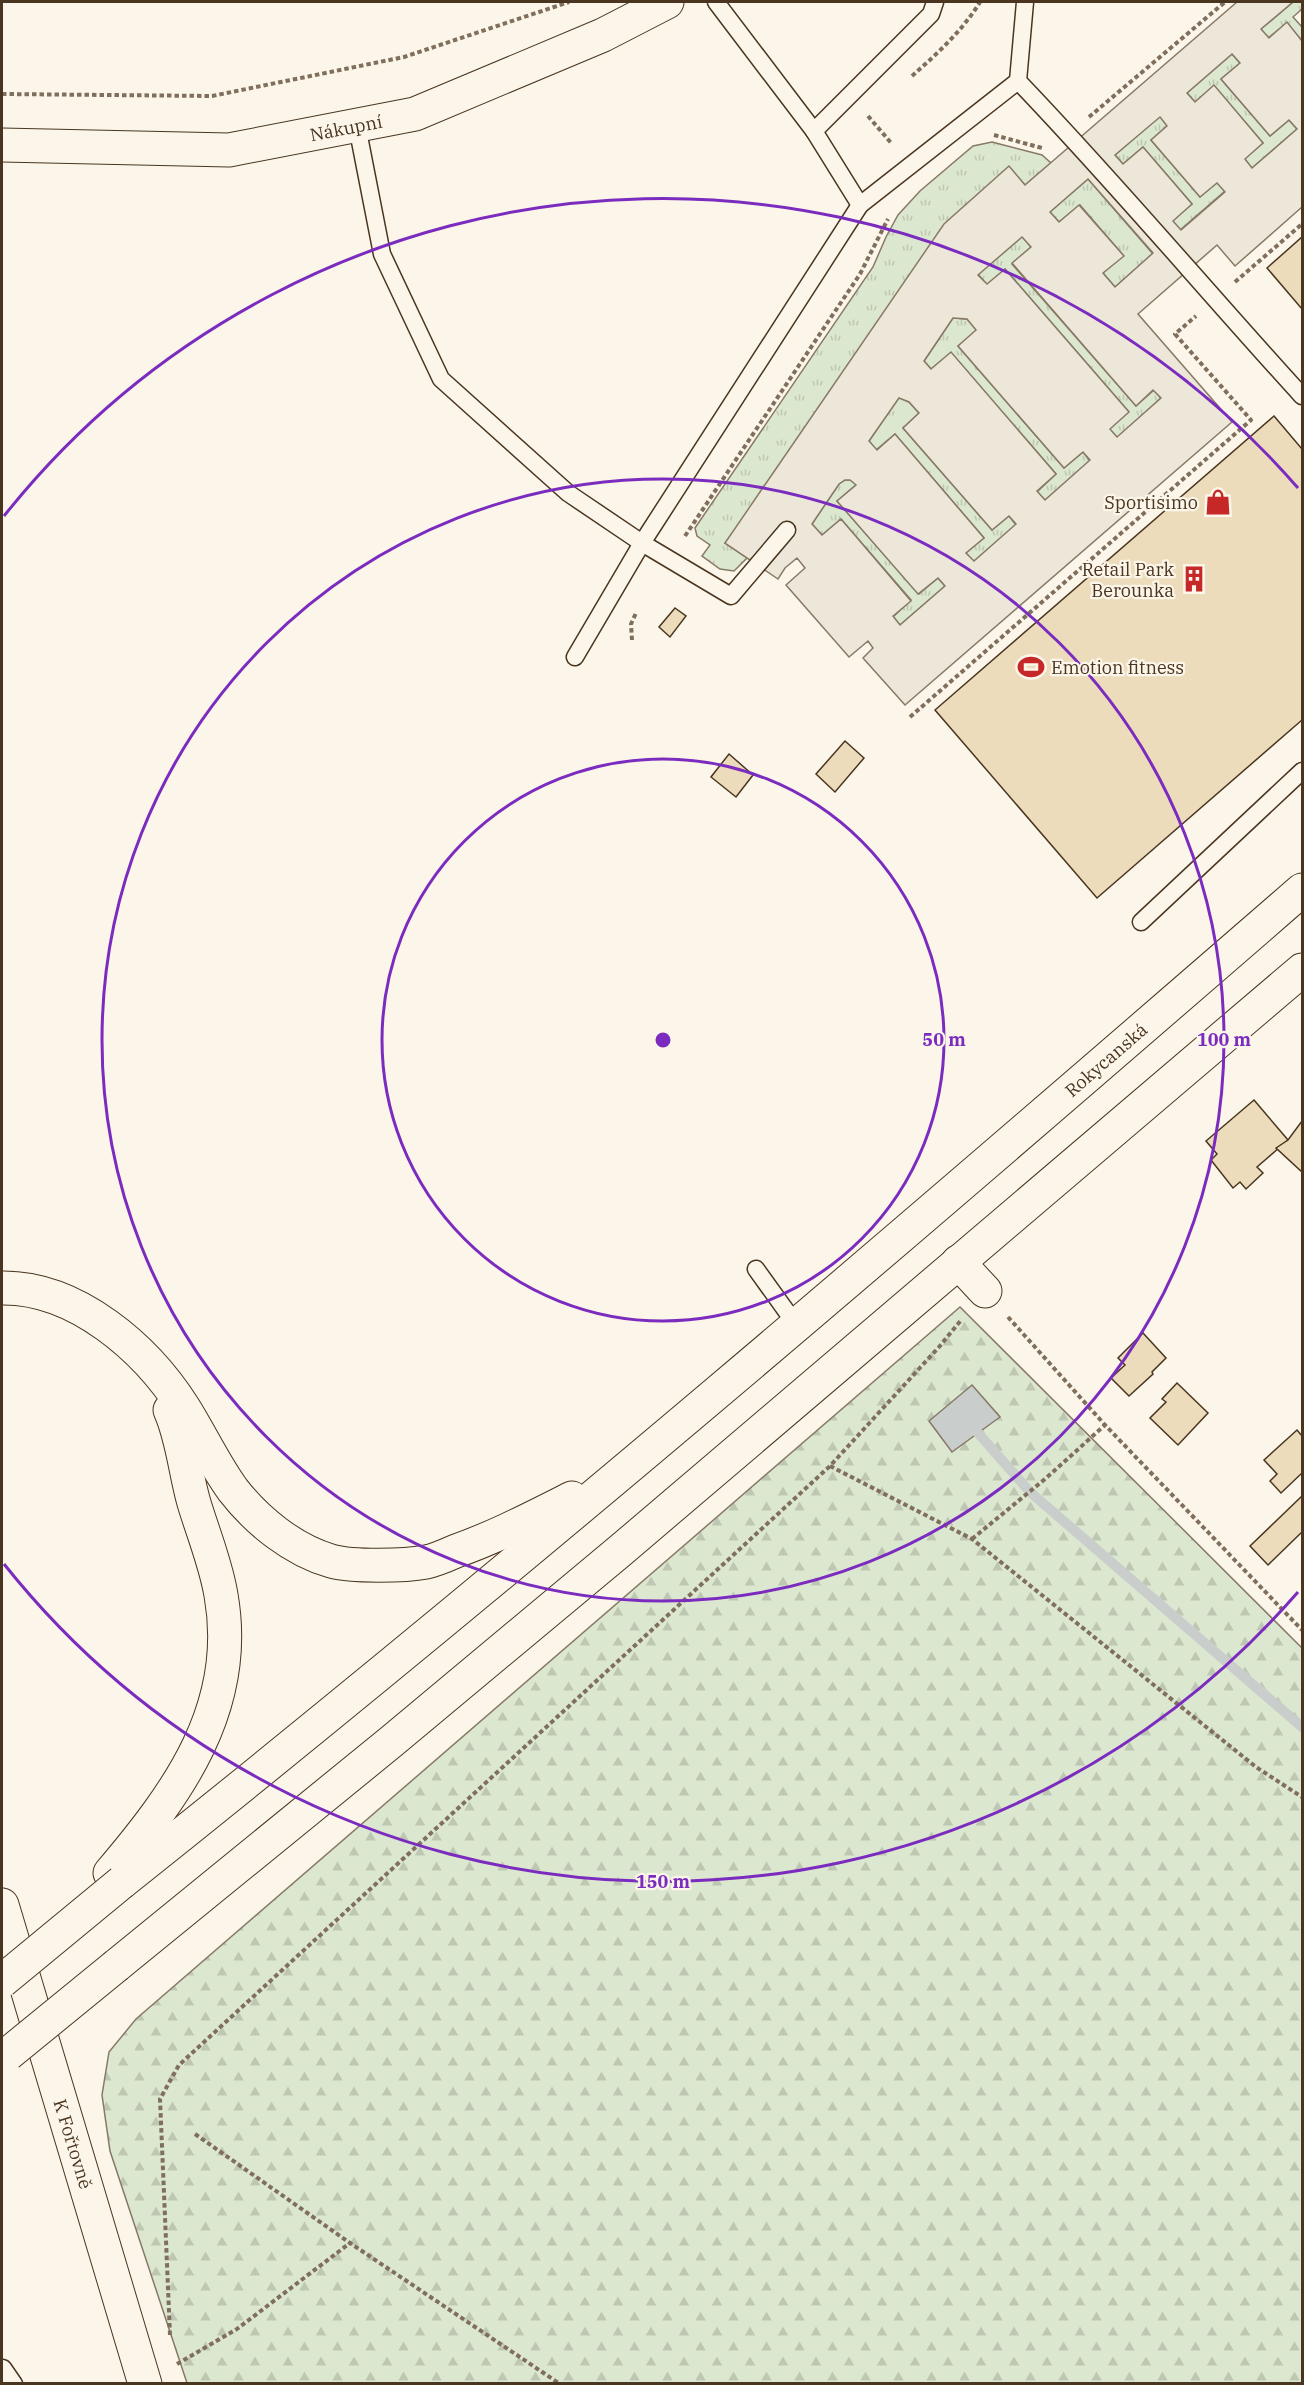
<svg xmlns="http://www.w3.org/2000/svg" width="1304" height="2385" font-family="'IBM Plex Serif',serif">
  <defs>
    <pattern id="grass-tufts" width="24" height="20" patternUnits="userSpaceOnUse" patternTransform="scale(1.5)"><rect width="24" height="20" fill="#dce7d0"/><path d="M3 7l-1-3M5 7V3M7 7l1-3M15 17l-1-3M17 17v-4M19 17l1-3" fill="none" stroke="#bec7b2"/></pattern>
    <pattern id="forest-firs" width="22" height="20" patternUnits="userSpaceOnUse" patternTransform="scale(1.5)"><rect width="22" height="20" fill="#dce7d0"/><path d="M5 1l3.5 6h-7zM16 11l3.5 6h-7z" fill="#bec7b2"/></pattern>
  </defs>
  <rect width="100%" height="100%" fill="#fbf6e9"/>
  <g fill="url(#grass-tufts)" stroke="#887966" stroke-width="1.5">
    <polygon points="1293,2 1302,2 1302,9 1293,17 1302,27 1302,41 1287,23 1268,38 1261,29"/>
    <polygon points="1232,54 1240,63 1221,79 1270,136 1289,120 1297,129 1252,168 1244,159 1263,143 1214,86 1195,102 1187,93"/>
    <polygon points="1160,116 1168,125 1151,140 1200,197 1217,182 1225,191 1180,230 1172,221 1192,204 1143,147 1123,164 1115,155"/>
    <polygon points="992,142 1042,155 1051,163 1025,185 1009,167 725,543 747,558 734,571 720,569 702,556 710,545 697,536 695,528 873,267 886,237 898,215 920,191 973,146"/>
    <polygon points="1088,179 1153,254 1115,287 1103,273 1123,255 1080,205 1059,222 1050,212"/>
    <polygon points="1022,236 1031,247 1012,264 1136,406 1154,390 1161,398 1117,438 1109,429 1128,411 1005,269 987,285 978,274"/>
    <polygon points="953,318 967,319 977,330 958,346 1064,468 1083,452 1090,461 1045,500 1037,492 1056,474 951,353 931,369 924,361"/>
    <polygon points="899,397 909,402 919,413 903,428 992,530 1009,516 1016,525 973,562 966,553 984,538 895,434 876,450 869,441"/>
    <polygon points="845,480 851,480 857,484 837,501 919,594 938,578 945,586 900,625 893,617 911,600 841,519 822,535 812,524 839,484"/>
  </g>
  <polygon fill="url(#forest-firs)" stroke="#887966" stroke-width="1.5" points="960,1307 1302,1648 1302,2383 187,2383 110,2151 102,2095 109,2052 136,2019"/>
  <path fill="#ede7d9" stroke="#887966" stroke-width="1.5" fill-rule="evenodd" d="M1237 2H1293L1261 29 1269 38 1287 22 1302 41V207L1235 266 1217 245 1138 314 1232 422 905 705 863 658 873 648 868 641 849 657 786 585 805 568 797 558 785 568 778 579 725 543 944 224 1009 166 1025 185ZM1232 54 1240 63 1221 79 1270 136 1289 120 1297 129 1252 168 1245 159 1263 143 1214 85 1195 102 1187 93ZM1160 117 1167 126 1151 140 1200 197 1217 183 1225 192 1181 230 1173 221 1192 204 1143 147 1123 164 1115 155ZM1088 179 1153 253 1115 287 1103 273 1124 256 1079 205 1059 222 1050 212ZM1022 237 1031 247 1012 263 1136 406 1153 390 1161 398 1117 437 1110 429 1129 412 1005 269 987 284 978 275ZM953 318 967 319 976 330 958 346 1064 468 1083 452 1090 460 1045 500 1037 491 1056 474 951 352 931 369 924 361ZM899 398 909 402 919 413 903 428 992 530 1009 516 1016 524 974 561 966 553 984 538 895 434 877 450 869 441ZM845 480H850L856 485 837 501 918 594 938 578 945 586 900 625 893 616 911 601 841 519 822 535 812 524 839 484Z"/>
  <polygon fill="#c9cecd" stroke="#887966" stroke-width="1.5" points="972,1385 1000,1417 952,1452 929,1421"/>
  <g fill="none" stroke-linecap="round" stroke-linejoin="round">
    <polyline stroke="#c9cecd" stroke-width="10" points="978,1433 1030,1492 1302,1727"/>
  </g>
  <g fill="#ecdcbc" stroke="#4a3520" stroke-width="1.5">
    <polygon points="1302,237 1302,309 1267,268"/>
    <polygon points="1274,416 1302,449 1302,720 1097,898 935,710"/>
    <polygon points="675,608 686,616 670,637 659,627"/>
    <polygon points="845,741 864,758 835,792 816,774"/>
    <polygon points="729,754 753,775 736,797 711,777"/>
    <polygon points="1254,1100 1288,1140 1257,1167 1263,1173 1246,1189 1240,1182 1233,1188 1211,1160 1217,1154 1206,1141"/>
    <polygon points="1302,1121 1302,1172 1276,1148 1288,1140"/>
    <polygon points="1143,1333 1166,1358 1152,1372 1153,1374 1129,1396 1111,1378 1125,1365 1118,1358"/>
    <polygon points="1177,1383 1208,1413 1178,1445 1150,1418 1166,1402 1162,1399"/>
    <polygon points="1297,1430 1302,1436 1302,1473 1281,1493 1270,1481 1277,1474 1264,1460"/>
    <polygon points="1302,1496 1302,1532 1268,1565 1250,1546"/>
  </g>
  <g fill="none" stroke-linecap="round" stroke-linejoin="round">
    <g stroke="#4a3520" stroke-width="19">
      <g id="lane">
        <polyline points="716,2 814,131 860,205"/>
        <polyline points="1018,81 1025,2"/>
        <polyline points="357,126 382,254 441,379 568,493 642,543 731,596 787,530"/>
        <polyline points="814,131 931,14 935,2"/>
        <path d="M575 657 642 543 860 205 1018 81C1116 183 1207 292 1302 396"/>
        <polyline points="1141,922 1302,771"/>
        <polyline points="756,1269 797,1326"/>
        <polyline points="3,2368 14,2384"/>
      </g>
    </g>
    <g stroke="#4a3520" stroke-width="35">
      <polyline id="street" points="2,145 229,150 415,114 603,35 667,2"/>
    </g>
    <g stroke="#4a3520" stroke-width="35">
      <polyline id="secondary" points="2,1905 145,2384"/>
    </g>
    <g stroke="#4a3520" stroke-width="35">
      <g id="highway">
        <polyline points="958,1262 985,1291"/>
        <path d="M2 1288C76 1287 146 1348 184 1408 201 1435 214 1464 233 1490 257 1521 293 1550 331 1561 352 1567 405 1566 426 1562 436 1560 447 1555 456 1551 496 1537 534 1517 572 1498"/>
        <path d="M110 1873C178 1793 241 1707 221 1595 216 1564 203 1533 194 1503 185 1472 183 1439 170 1410"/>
        <path d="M122 1882C524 1562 914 1227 1302 890"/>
        <polyline points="117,1965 392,1741 621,1550 1302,970"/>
      </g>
    </g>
    <g stroke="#7f6f5c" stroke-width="4" stroke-dasharray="4.5 3" stroke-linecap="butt">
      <path d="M912 76C937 54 963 30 980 2"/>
      <polyline points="2,94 212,96 404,57 569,2"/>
      <polyline points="868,116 892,144"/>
      <polyline points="1089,117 1225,2"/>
      <polyline points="994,135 1042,148"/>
      <polyline points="1235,282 1302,224"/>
      <polyline points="685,536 860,274 888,219"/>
      <polyline points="632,640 631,624 636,613"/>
      <polyline points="910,717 1251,420 1175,334 1196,316"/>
      <polyline points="1008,1317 1105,1425 1302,1630"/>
      <polyline points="830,1466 972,1539 1256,1767 1302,1797"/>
      <polyline points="972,1539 1045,1479 1105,1425"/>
      <polyline points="195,2134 350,2243 560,2384"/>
      <polyline points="170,2335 160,2099 179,2065 830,1466 939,1347 962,1319"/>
      <polyline points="177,2364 237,2329 350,2243"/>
    </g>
    <use href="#lane" stroke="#fbf6e9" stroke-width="16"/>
    <use href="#street" stroke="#fbf6e9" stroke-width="33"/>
    <use href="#secondary" stroke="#fbf6e9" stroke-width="33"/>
    <use href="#highway" stroke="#fbf6e9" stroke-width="33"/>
    <g stroke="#4a3520" stroke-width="35" stroke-linecap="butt">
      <g id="highway-bridge">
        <polyline points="2,1981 122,1882"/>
        <polyline points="8,2054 117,1965"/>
      </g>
    </g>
    <use href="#highway-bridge" stroke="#fbf6e9" stroke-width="33"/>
  </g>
  <g fill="none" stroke="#7b2cbf" stroke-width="3">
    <circle cx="663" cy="1040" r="281"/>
    <circle cx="663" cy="1040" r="561"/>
    <path d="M1298 1592A842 842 0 0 1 4 1564M4 516A842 842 0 0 1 1298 488"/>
  </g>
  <defs>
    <g id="shop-bare" transform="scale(2.07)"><path d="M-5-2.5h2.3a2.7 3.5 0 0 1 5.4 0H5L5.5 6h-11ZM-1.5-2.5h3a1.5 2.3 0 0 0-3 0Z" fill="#c62828" stroke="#fbf6e9" stroke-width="2.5" paint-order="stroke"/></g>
    <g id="building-bare" transform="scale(2.07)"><path d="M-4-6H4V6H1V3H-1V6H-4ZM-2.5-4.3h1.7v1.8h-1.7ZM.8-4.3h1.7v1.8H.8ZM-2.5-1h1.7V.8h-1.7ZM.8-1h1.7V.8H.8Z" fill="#c62828" stroke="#fbf6e9" stroke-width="2.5" paint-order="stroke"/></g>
    <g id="stadium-bare" transform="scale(2.07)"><path d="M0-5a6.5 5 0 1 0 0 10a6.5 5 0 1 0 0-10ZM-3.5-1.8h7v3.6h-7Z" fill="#c62828" stroke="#fbf6e9" stroke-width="2.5" paint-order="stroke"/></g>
  </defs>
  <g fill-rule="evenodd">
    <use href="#shop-bare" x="1218" y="502"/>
    <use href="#building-bare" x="1194" y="579"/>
    <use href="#stadium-bare" x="1031" y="667"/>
  </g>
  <g text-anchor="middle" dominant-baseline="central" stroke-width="4.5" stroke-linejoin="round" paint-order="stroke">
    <g font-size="18" fill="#4a3520" stroke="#fbf6e9">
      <text transform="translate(346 128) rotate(-11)">Nákupní</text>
      <text transform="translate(1106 1060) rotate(-41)">Rokycanská</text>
      <text transform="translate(73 2144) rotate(73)">K Fořtovně</text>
    </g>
    <g font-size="18" fill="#4a3520" stroke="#fbf6e9" text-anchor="end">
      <text x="1198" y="502">Sportisimo</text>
      <text x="1174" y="569">Retail Park<tspan x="1174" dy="21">Berounka</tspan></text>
      <text x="1051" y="667" text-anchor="start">Emotion fitness</text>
    </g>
  </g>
  <circle cx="663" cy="1040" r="9" fill="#7b2cbf" stroke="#fbf6e9" stroke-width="3"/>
  <g font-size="18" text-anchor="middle" font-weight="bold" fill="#7b2cbf" stroke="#fbf6e9" stroke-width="4.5" stroke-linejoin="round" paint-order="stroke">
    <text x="944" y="1046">50 m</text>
    <text x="1224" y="1046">100 m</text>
    <text x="663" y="1888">150 m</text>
  </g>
  <rect width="1304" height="2385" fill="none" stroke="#4a3520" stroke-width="6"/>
</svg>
